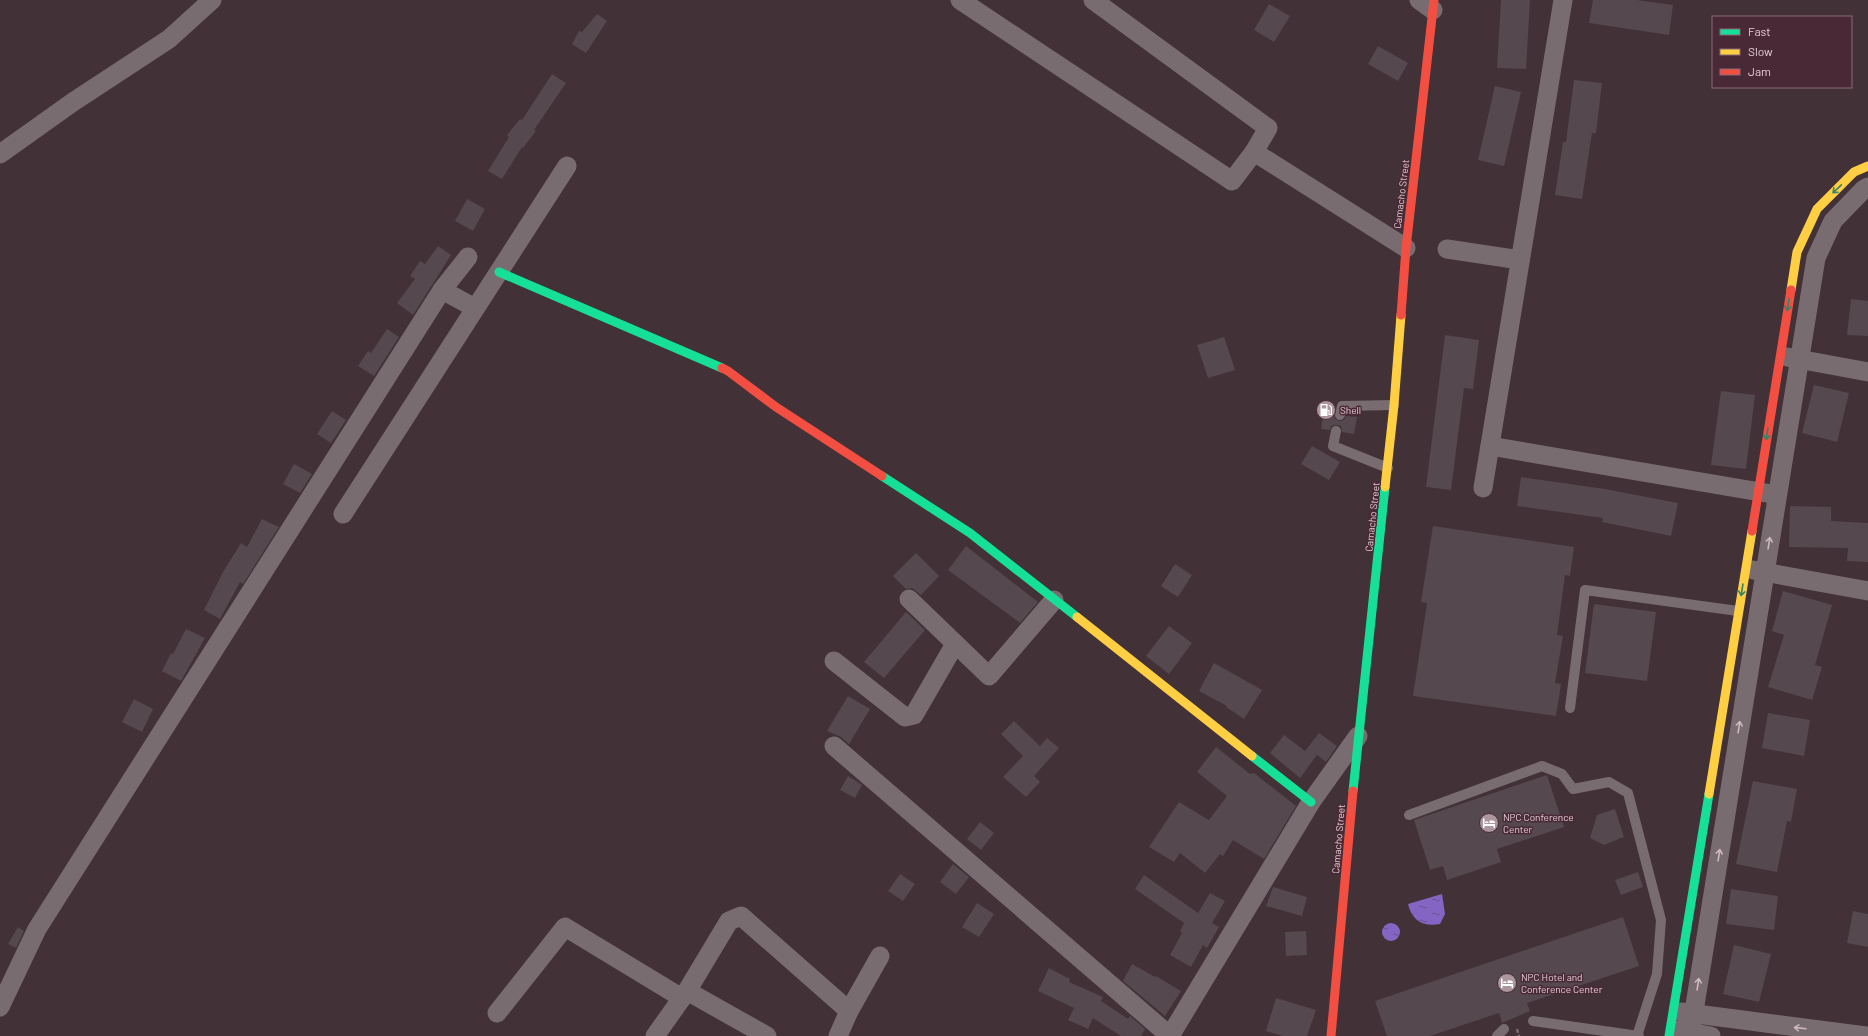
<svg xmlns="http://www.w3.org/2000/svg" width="1868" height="1036" font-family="Barlow,sans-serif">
  <defs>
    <pattern id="water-ripples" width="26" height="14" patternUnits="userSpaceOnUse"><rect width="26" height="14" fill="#8465c3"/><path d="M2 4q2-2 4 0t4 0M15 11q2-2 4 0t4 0" fill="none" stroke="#6a558e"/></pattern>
  </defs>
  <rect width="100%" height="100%" fill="#423137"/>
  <g fill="url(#water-ripples)">
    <path d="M1442 894 1445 914 1440 924C1423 927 1412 921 1408 904Z"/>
    <circle cx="1391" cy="932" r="9"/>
  </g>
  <g fill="#55484e">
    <polygon points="1501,0 1530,0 1526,69 1497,68"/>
    <polygon points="1593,0 1637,0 1673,5 1669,35 1589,23"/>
    <polygon points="1269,4 1290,16 1274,42 1254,30"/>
    <polygon points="597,14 607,21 586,53 572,44 579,31 582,32"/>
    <polygon points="1378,46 1408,63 1398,81 1368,64"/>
    <polygon points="552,74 566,83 534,130 536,131 523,148 522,147 502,179 488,171 509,137 507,135 520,119 522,120"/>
    <polygon points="1574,80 1602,83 1596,133 1592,133 1582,199 1555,195 1563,142 1566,142"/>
    <polygon points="1495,86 1521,92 1504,166 1478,160"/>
    <polygon points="467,199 485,209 473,231 455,221"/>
    <polygon points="438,246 451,255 413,315 397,303 415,279 410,276 420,261 425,264"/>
    <polygon points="1851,299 1868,301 1868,336 1847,335"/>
    <polygon points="387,329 399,337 374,376 358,366 368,351 371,353"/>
    <polygon points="1445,335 1479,340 1473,389 1464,388 1451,490 1426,487"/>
    <polygon points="1224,337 1235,370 1208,378 1197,345"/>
    <polygon points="1814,385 1849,393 1837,442 1802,433"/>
    <polygon points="1721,391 1755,395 1746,469 1711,465"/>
    <polygon points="332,411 346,420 331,443 317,434"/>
    <polygon points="1324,412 1334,414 1335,419 1339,421 1344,420 1346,416 1357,417 1354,434 1342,432 1341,426 1337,425 1331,426 1330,430 1321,429"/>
    <polygon points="1312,446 1340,462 1329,480 1301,464"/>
    <polygon points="294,464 312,474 300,493 283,484"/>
    <polygon points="1521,477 1605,489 1678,503 1671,536 1602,522 1603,518 1517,506"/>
    <polygon points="1790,506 1831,507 1831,521 1868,523 1868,562 1847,561 1848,548 1789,547"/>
    <polygon points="262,519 279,527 243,584 240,582 220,619 204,610 223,572 241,543 247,547"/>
    <polygon points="1433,526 1574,547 1570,576 1565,575 1557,635 1563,636 1555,683 1561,684 1556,716 1413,696 1427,603 1421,602"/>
    <polygon points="966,546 1038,602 1020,623 948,570"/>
    <polygon points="916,553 939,576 921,595 912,588 906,589 893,576"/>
    <polygon points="1175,564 1192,575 1178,597 1161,586"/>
    <polygon points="1783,591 1832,605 1815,665 1822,667 1812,700 1768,687 1784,635 1772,631"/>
    <polygon points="1594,604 1656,612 1647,681 1585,673"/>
    <polygon points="906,612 925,630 884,678 864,662"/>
    <polygon points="1169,626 1192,643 1169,674 1146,656"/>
    <polygon points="186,629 205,638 181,681 162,671 171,653 173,654"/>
    <polygon points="1214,663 1262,690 1244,719 1226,707 1227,706 1199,691"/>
    <polygon points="848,696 870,709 849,744 841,737 827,731"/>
    <polygon points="134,699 153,709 142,732 122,722"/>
    <polygon points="1768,713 1810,720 1804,756 1762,748"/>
    <polygon points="1014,721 1040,746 1047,738 1059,748 1034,776 1040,782 1026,797 1003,777 1023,756 1001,734"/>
    <polygon points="1319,733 1337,746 1326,762 1317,755 1300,778 1270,753 1284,735 1305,751"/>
    <polygon points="1216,747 1250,774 1254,773 1296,806 1264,859 1233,840 1223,856 1220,854 1205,873 1180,853 1174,862 1149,847 1179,802 1209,820 1227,796 1197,772"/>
    <polygon points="1547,775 1564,827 1497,849 1501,862 1447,880 1443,866 1430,870 1414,820"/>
    <polygon points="848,776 862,785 855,798 840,790"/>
    <polygon points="1753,781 1797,789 1791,822 1787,821 1777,872 1736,864"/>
    <polygon points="1615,809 1624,837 1604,845 1590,838 1597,815"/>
    <polygon points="980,822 994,833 981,850 967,839"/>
    <polygon points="953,864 969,877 956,894 940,882"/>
    <polygon points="1638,872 1643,887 1621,895 1615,880"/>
    <polygon points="900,874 915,884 903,901 888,891"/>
    <polygon points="1144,875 1198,913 1210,893 1225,901 1212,923 1219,927 1207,948 1203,945 1191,967 1170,955 1182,933 1180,931 1184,923 1135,889"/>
    <polygon points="1273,887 1307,897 1302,916 1266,906"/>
    <polygon points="1731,889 1778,896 1774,930 1726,924"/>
    <polygon points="977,903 994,914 979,937 962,927"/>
    <polygon points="1853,911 1868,914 1868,947 1847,943"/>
    <polygon points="1623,917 1639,966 1527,1003 1530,1011 1502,1023 1499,1013 1430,1036 1387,1036 1375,1001"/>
    <polygon points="18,927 24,931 16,948 8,944"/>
    <polygon points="1306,931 1307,955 1286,956 1285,932"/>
    <polygon points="1734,945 1771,954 1759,1002 1723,994"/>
    <polygon points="1132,964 1155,977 1156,976 1181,991 1165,1016 1123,981"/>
    <polygon points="1049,968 1070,979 1069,982 1103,997 1101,1001 1128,1019 1130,1016 1145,1029 1141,1036 1121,1036 1093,1018 1088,1029 1068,1020 1074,1008 1038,991"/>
    <polygon points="1276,998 1316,1010 1307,1036 1283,1036 1266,1031"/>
  </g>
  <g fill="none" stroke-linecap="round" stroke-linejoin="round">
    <polyline stroke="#796c70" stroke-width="2.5" stroke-dasharray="4 2" stroke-linecap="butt" points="1517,1029 1519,1036"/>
    <g stroke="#796c70" stroke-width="10">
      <polyline points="1340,415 1342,406 1394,405"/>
      <polyline points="1336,431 1333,446 1388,468"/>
      <polyline points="1570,708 1585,590 1738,611"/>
      <polyline points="1409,815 1542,766 1562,774 1573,789 1609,782 1628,793 1661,920 1657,974 1637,1036"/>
      <polyline points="1533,1021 1639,1036"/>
      <polyline points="1497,1036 1504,1029"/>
    </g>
    <g stroke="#796c70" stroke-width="19">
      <polyline points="960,0 1232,181 1254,152 1268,128 1093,0"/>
      <polyline points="1419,0 1433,10"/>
      <polyline points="1254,152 1406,248"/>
      <polyline points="0,154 73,102 169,39 212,0"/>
      <polyline points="1447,249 1520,260"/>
      <polyline points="442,290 475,308"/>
      <polyline points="1787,357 1868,372"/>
      <polyline points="1490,446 1772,494"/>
      <polyline points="1483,488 1563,0"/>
      <polyline points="343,514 567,166"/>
      <polyline points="1753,570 1868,591"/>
      <polyline points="909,599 989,676 1054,600"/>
      <polyline points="834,661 905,717 914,715 955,644"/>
      <polyline points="834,746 1170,1036"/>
      <polyline points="687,991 767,1036"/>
      <polyline points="0,1007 37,929 442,290 468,257"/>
      <polyline points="1681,1012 1866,1036"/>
      <polyline points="497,1013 565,927 682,998"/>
      <polyline points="1677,1030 1711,1036"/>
      <polyline points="655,1036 687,991 729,921 741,916 849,1011"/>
      <polyline points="838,1036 849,1011 880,956"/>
      <polyline points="1170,1036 1311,802 1358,736"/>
      <polyline points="1690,1036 1816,258 1833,221 1863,190 1868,187"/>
    </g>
    <g stroke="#16e098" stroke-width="9">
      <polyline points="499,272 722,368"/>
      <polyline points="882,476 970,533 1077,617"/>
      <polyline points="1252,756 1311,802"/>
      <polyline points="1353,791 1385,487"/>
      <polyline points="1669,1036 1709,794"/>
    </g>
    <g stroke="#ffcf43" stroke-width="9">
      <polyline points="1791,290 1797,252 1817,209 1854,172 1868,166"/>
      <polyline points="1385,487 1394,405 1401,315"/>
      <polyline points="1077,617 1252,756"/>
      <polyline points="1709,794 1752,531"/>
    </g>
    <g stroke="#f24e42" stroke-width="9">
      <polyline points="1401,315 1406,248 1434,0"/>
      <polyline points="722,368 728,371 776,407 882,476"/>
      <polyline points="1752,531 1791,290"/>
      <polyline points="1331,1036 1353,791"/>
    </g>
  </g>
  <defs><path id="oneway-shaft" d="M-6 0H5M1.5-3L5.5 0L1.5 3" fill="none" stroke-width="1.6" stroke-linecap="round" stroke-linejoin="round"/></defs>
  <g stroke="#308467">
    <use href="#oneway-shaft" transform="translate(1837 189) rotate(136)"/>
    <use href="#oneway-shaft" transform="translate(1788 305) rotate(99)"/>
    <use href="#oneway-shaft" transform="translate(1767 434) rotate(99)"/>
    <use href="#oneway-shaft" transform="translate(1742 590) rotate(99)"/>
  </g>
  <g stroke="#cdb9bf">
    <use href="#oneway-shaft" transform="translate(1769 543) rotate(-81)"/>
    <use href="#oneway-shaft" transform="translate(1739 727) rotate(-81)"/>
    <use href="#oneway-shaft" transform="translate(1719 855) rotate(-81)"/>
    <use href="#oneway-shaft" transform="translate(1698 984) rotate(-81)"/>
    <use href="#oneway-shaft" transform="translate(1800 1028) rotate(-173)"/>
  </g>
  <defs>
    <g id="fuel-disc" transform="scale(1)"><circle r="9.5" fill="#aa969c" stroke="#4a2936"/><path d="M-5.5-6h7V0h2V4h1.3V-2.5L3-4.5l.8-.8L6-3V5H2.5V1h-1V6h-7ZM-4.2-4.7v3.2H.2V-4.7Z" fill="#fff"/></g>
    <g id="hotel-disc" transform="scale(1)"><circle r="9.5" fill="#aa969c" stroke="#4a2936"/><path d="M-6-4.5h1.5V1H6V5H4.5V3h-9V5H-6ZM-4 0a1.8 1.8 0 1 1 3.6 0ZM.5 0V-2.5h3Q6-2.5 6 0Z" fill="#fff"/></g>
  </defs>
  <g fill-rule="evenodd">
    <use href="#fuel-disc" x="1326" y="410"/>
    <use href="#hotel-disc" x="1489" y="823"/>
    <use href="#hotel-disc" x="1507" y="983"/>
  </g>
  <g text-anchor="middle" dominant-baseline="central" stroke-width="3" stroke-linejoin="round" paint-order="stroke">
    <g font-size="10" fill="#e2ccd3" stroke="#4a2936">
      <text transform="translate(1401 194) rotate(-83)">Camacho Street</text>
      <text transform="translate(1372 517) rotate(-84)">Camacho Street</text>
      <text transform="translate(1338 839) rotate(-85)">Camacho Street</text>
    </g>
    <g font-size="10" fill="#e2ccd3" stroke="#4a2936" text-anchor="start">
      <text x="1340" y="410">Shell</text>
      <text x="1503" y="817">NPC Conference<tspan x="1503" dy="12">Center</tspan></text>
      <text x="1521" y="977">NPC Hotel and<tspan x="1521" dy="12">Conference Center</tspan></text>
    </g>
  </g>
  <rect x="1712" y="16" width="140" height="72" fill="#4a2936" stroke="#876a75"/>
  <rect x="1720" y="29" width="20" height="6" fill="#16e098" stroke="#876a75"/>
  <text x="1748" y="36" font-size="12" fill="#e2ccd3">Fast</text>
  <rect x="1720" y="49" width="20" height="6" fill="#ffcf43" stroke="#876a75"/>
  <text x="1748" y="56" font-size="12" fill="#e2ccd3">Slow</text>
  <rect x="1720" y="69" width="20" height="6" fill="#f24e42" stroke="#876a75"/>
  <text x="1748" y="76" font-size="12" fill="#e2ccd3">Jam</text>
</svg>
